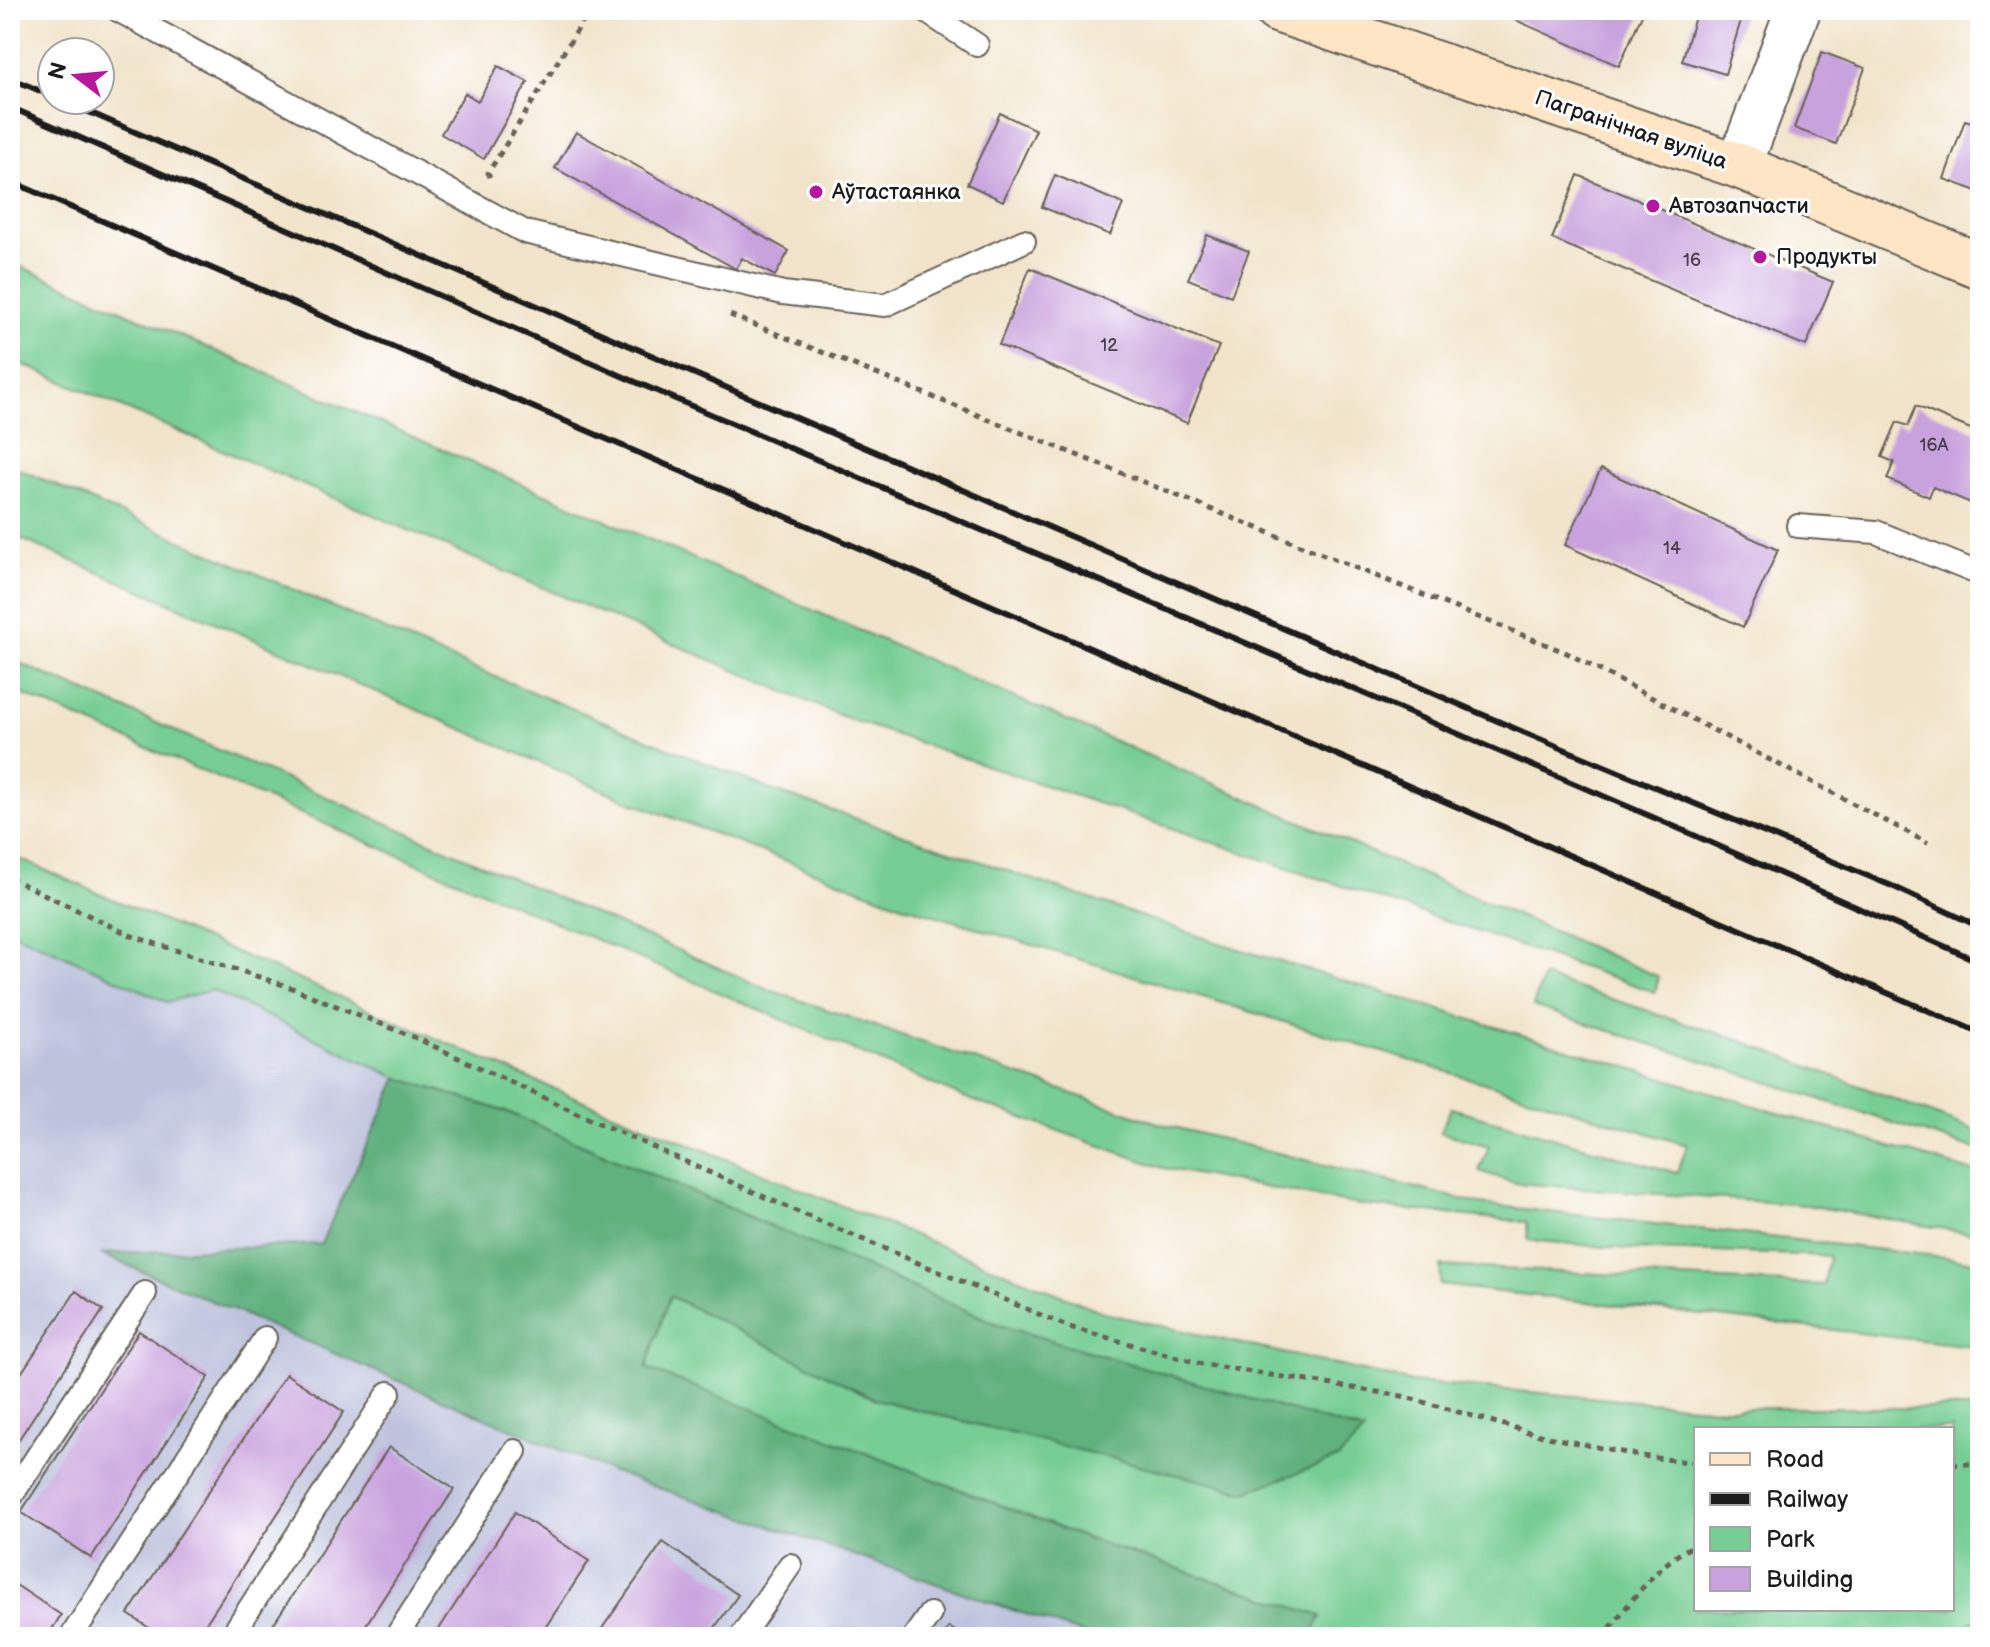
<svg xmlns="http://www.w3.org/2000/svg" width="1990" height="1647" font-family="'Balsamiq Sans',sans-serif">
  <rect width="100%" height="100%" fill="#fff"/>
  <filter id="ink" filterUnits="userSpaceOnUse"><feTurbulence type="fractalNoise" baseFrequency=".0125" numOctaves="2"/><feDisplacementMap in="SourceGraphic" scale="16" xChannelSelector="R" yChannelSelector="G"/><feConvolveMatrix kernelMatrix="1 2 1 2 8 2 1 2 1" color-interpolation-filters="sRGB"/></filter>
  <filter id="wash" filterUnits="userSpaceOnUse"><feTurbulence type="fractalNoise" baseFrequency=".006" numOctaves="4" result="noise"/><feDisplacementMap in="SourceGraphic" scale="32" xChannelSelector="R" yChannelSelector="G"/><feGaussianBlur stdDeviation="1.8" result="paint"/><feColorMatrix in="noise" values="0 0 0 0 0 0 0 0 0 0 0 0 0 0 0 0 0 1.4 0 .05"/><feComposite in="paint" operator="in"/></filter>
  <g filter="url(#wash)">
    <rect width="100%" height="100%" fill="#f1e4ca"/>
    <polygon fill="#bec2dd" points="10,931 167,1002 211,990 398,1078 322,1244 103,1254 610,1471 1091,1637 10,1637"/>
    <g fill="#77ce94" stroke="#4a7558" stroke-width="2" fill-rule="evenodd">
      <polygon points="10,262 1659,977 1655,992 846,718 10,359"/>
      <polygon points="10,465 447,657 769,789 1216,942 1980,1174 1980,1235 1806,1205 1515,1183 1479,1171 1489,1146 1440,1132 1451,1108 1677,1173 1687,1145 905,906 631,802 10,534"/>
      <polygon points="10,659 767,989 1158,1123 1480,1204 1944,1257 1980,1263 1980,1347 1440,1285 1441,1266 1824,1285 1829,1256 1628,1249 1528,1240 1527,1222 1359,1205 1163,1168 963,1097 10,689"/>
      <path d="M10 855 542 1084 1108 1314 1412 1382 1718 1408H1980V1616L1951 1637H1311L1320 1616 1085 1538 646 1369 669 1295 875 1399 1363 1432 1002 1326 507 1112 398 1078 212 990 167 1002 10 931ZM1696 1429H1952V1609H1696Z"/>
      <polygon points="1543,977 1745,1042 1980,1132 1980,1151 1533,1006"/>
    </g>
    <g fill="#61b17e" stroke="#3e664d" stroke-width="2">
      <polygon points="398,1078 507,1112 1002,1326 1364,1432 1339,1458 1246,1492 875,1399 670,1296 646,1368 1085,1538 1321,1616 1311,1637 1091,1637 610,1471 101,1254 321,1244"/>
      <polygon points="1980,1616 1980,1637 1951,1637 1979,1617"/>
    </g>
    <g id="blocks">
      <g fill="#c8a2dd">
        <polygon points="567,10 588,10 583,19"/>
        <polygon points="1493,10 1644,10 1619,66"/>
        <polygon points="1697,10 1744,10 1725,74 1682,61"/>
        <polygon points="1822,52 1865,68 1836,144 1794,128"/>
        <polygon points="498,66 528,82 484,159 441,134 465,93 478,101"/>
        <polygon points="1000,113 1036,130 1003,201 967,184"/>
        <polygon points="1965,120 1980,125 1980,192 1944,179"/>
        <polygon points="576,132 789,251 775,276 742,258 736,269 555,168"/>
        <polygon points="1055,175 1123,204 1110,235 1042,207"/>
        <polygon points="1578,175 1833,282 1806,346 1552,239"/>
        <polygon points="1207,235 1249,251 1231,296 1188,279"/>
        <polygon points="1030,268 1219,346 1187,423 999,345"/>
        <polygon points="1916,406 1980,433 1980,487 1973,504 1933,487 1929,497 1887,479 1894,462 1882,457 1897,422 1908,426"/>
        <polygon points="1601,469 1778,550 1743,627 1565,545"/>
        <polygon points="76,1291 103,1310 10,1453 10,1390"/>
        <polygon points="139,1331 209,1377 91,1558 21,1512"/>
        <polygon points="286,1374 344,1412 197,1637 163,1637 128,1614"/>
        <polygon points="389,1447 454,1489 358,1637 265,1637"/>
        <polygon points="515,1512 589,1561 539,1637 434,1637"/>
        <polygon points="663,1542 738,1595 708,1637 596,1637"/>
        <polygon points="10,1581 61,1615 47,1637 10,1637"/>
        <polygon points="949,1627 964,1637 942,1637"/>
      </g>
    </g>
  </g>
  <g filter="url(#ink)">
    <use href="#blocks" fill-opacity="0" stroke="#676259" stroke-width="2"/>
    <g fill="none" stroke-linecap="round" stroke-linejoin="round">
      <g stroke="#676259" stroke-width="26">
        <g id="service">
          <polyline points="118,10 525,232 783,293 885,305 1024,241"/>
          <polyline points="924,10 977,45"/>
          <polyline points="1798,526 1876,532 1980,574"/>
          <polyline points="10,1498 145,1293"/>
          <polyline points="71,1637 265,1338"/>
          <polyline points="231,1637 389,1393"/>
          <polyline points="396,1637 515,1451"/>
          <polyline points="741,1637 790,1565"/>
          <polyline points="914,1637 930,1614"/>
        </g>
      </g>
      <g stroke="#676259" stroke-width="48">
        <polyline id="minor" points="1739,166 1798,10"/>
      </g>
      <g stroke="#676259" stroke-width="48">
        <polyline id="secondary" points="1277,10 1739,166 1980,266"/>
      </g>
      <g stroke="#676259" stroke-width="5" stroke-dasharray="6 6" stroke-linecap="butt">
        <polyline points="490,177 488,173 590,10"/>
        <polyline points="730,315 1567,653 1928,843"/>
        <polyline points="10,878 132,936 287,986 416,1038 583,1116 796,1211 1069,1327 1202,1364 1402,1396 1543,1436 1641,1456 1696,1463"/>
        <polyline points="1952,1465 1980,1463"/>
        <path d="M1603 1637C1626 1608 1661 1558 1696 1545"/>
      </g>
      <use href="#service" stroke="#fff" stroke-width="22"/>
      <use href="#minor" stroke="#fff" stroke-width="44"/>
      <use href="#secondary" stroke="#fde5c5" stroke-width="44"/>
      <g stroke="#1c1c1c" stroke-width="6">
        <polyline points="10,78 52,96"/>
        <polyline points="61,100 1523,732 1892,886 1980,927"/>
        <polyline points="10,107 631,380 1671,825 1980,962"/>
        <polyline points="10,181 1980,1033"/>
      </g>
    </g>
  </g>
  <g fill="#b5179e" stroke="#fff" stroke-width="3">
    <circle cx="816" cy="192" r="8"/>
    <circle cx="1653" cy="206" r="8"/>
    <circle cx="1760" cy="257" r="8"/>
  </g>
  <g text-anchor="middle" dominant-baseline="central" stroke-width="6" stroke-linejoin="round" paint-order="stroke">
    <g font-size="18" fill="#473e4c">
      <text x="1692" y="260">16</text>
      <text x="1109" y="345">12</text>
      <text x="1934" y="445">16А</text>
      <text x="1672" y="548">14</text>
    </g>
    <g font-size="22" fill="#1c1c1c" stroke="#fff">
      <text transform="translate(1631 130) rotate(19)">Пагранічная вуліца</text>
    </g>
    <g font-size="22" fill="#1c1c1c" stroke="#fff" text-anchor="start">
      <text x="832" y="192">Аўтастаянка</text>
      <text x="1669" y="206">Автозапчасти</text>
      <text x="1776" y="257">Продукты</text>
    </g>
  </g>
  <rect width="1990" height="1647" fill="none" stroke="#fff" stroke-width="40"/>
  <rect x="1694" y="1427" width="260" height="184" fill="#ffffff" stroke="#a4a4a4" stroke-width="2"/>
  <rect x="1710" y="1453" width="40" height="12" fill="#fde5c5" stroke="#a4a4a4" stroke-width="2"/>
  <text x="1766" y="1467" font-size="24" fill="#1c1c1c">Road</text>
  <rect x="1710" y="1493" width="40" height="12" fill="#1c1c1c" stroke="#a4a4a4" stroke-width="2"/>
  <text x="1766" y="1507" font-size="24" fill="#1c1c1c">Railway</text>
  <rect x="1710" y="1527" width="40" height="24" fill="#77ce94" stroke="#a4a4a4" stroke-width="2"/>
  <text x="1766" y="1547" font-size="24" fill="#1c1c1c">Park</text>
  <rect x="1710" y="1567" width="40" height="24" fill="#c8a2dd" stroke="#a4a4a4" stroke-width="2"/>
  <text x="1766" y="1587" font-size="24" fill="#1c1c1c">Building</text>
  <g transform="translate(76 76) rotate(286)"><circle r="38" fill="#ffffff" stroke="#a4a4a4" stroke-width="2"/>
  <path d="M0-6L14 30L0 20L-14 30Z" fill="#b5179e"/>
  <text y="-12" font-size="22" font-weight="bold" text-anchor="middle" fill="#1c1c1c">N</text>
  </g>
</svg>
